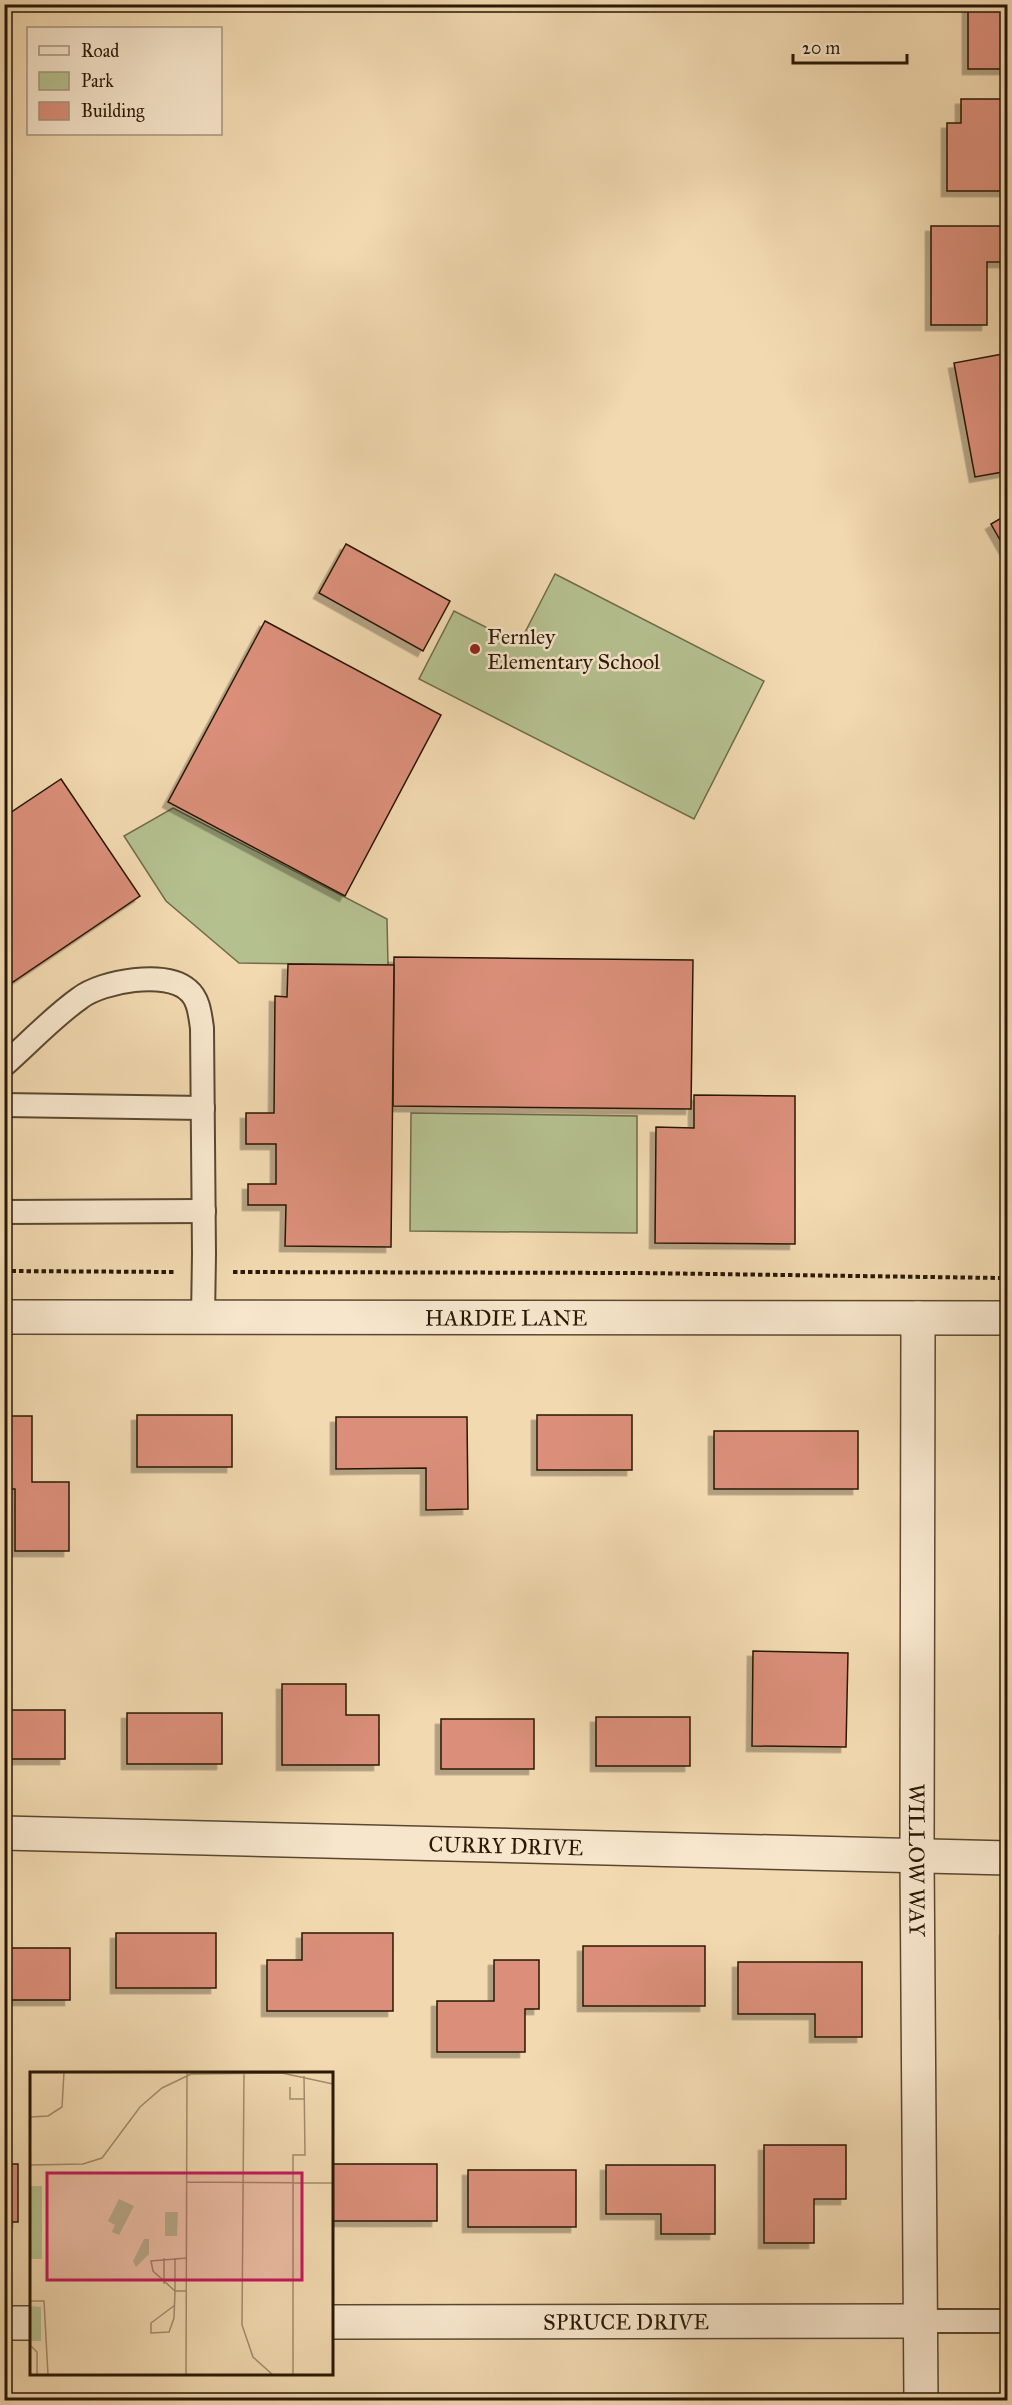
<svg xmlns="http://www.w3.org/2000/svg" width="1012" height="2405" font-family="'IM FELL Great Primer',serif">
  <defs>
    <filter id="shadow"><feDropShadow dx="-5.5" dy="5.5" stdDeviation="0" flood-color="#0004"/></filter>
  </defs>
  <rect width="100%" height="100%" fill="#f2d9b0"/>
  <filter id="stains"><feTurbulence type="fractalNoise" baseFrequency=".00333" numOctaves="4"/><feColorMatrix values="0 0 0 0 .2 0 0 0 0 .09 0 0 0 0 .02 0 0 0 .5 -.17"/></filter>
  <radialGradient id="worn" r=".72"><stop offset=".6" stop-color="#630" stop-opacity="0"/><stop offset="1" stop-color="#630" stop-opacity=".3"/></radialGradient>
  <g fill="#b5c08f" stroke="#6f6c4a" stroke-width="1.5">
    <polygon points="555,574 764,681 694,819 419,679 454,611 519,644"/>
    <polygon points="173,808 387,919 388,965 239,963 166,901 124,836"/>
    <polygon points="411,1113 637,1116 637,1233 410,1231"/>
  </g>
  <g fill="#db8f7a" stroke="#291805" stroke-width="1.5" filter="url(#shadow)">
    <rect x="968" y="4" width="40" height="65"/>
    <polygon points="961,99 1008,99 1008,191 947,191 947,123 961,123"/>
    <polygon points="931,226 1008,226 1008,262 987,262 987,325 931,325"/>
    <polygon points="1008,353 1008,471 975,477 954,363"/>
    <polygon points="1008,514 1008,554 991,524"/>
    <polygon points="346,544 450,601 423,651 319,593"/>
    <polygon points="265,621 441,715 345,896 168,802"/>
    <polygon points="61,779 140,896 4,988 4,817"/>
    <polygon points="394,957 693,960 691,1109 393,1106"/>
    <polygon points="288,964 394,965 391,1247 285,1246 286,1205 248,1205 248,1184 276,1184 276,1144 246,1144 246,1113 274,1113 275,996 287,997"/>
    <polygon points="694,1095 795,1096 795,1244 655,1243 656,1127 694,1128"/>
    <rect x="137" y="1415" width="95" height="52"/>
    <rect x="537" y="1415" width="95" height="55"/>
    <polygon points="4,1416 32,1416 32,1482 69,1482 69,1551 15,1551 15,1489 4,1489"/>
    <polygon points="336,1417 467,1417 468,1509 426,1510 426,1468 336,1469"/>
    <rect x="714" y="1431" width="144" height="58"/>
    <polygon points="753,1651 848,1653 846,1747 752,1746"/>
    <polygon points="282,1684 346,1684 346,1715 379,1715 379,1765 282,1765"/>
    <rect x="4" y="1710" width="61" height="49"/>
    <rect x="127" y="1713" width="95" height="51"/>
    <rect x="596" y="1717" width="94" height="49"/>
    <rect x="441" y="1719" width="93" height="50"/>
    <rect x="1005" y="1930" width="3" height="84"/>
    <rect x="116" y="1933" width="100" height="55"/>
    <polygon points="302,1933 393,1933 393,2011 267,2011 267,1960 302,1960"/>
    <rect x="583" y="1946" width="122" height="60"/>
    <rect x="4" y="1948" width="66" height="52"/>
    <polygon points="494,1960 539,1960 539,2009 525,2009 525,2052 437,2052 437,2001 494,2001"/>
    <polygon points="738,1962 862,1962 862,2037 815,2037 815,2014 738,2014"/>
    <polygon points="764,2145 846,2145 846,2199 814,2199 814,2243 764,2243"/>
    <rect x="4" y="2164" width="14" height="58"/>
    <rect x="332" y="2164" width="105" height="57"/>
    <polygon points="606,2165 715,2165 715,2234 661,2234 661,2214 606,2214"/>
    <rect x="468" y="2170" width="108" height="57"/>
  </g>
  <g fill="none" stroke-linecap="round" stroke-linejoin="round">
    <g stroke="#5b4830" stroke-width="26">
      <g id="service">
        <path d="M4 1065C29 1043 53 1017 80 998 102 981 166 970 188 990 199 999 200 1015 202 1028L204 1254 203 1318"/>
        <polyline points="4,1105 203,1108"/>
        <polyline points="4,1212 204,1211"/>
        <polyline points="922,2321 1008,2321"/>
      </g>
    </g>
    <g stroke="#5b4830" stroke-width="36">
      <g id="minor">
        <path id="s1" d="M918 1318 917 1856 921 2400"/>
        <path id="s2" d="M4 1833 1008 1858"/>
        <path id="s3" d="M332 2322 922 2321"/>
        <polyline points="4,2323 32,2323"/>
      </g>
    </g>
    <g stroke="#5b4830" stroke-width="36">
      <g id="tertiary">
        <path id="s4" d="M4 1317 1008 1318"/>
      </g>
    </g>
    <g stroke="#291805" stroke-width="4" stroke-dasharray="4.5 3" stroke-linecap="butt">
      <polyline points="4,1271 175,1272"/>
      <polyline points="233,1272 641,1273 1000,1278"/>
    </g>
    <use href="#service" stroke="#f7e6cc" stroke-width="22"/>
    <use href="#minor" stroke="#f7e6cc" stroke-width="33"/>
    <use href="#tertiary" stroke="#f7e6cc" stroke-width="33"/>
  </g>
  <circle fill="#8f2418" stroke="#f7e6cc" stroke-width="2" cx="475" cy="649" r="6"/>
  <g text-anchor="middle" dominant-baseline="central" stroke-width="5" stroke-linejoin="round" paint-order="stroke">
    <g font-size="22" fill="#291805" stroke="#f7e6cc" text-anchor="start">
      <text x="487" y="636">Fernley<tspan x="487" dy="25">Elementary School</tspan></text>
    </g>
    <g font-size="22" fill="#291805" stroke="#f7e6cc">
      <text stroke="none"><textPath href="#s4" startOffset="502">HARDIE LANE</textPath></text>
      <text stroke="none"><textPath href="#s2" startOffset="502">CURRY DRIVE</textPath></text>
      <text stroke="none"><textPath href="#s1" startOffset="542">WILLOW WAY</textPath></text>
      <text stroke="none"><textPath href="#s3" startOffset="294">SPRUCE DRIVE</textPath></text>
    </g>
  </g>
  <g transform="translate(30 2072)">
    <rect width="303" height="303" fill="#f2d9b0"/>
    <path d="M0 114H12V187H0ZM89 127 104 134 89 163 82 160 85 153 78 149ZM135 140H148L147 164H135ZM114 167H119V182L106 195 103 189ZM0 234 11 235V269H0Z" fill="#b5c08f"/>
    <path fill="none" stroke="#a28c6c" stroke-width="1.5" d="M214 0 212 253 223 285 243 303M260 15V27H274M0 45 18 44 32 35 34 0M0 93 53 92 72 86 110 35 132 16 161 2 252 1 303 12M157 110 303 111M145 186V219H157M134 212V186M0 229H14L18 303M145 233 121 251V261L139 260 144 246 145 219 123 199 121 189 157 186M0 273 7 280V303M156 303 157 0M263 303V83H275L274 4"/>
    <path fill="#c2185b" fill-opacity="0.15" stroke="#c2185b" stroke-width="3" d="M17 101H272V208H17Z"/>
    <rect width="303" height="303" fill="none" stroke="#291805" stroke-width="3"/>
  </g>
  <rect width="1012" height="2405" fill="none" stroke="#f2d9b0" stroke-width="24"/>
  <rect x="6" y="6" width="1000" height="2393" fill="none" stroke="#291805" stroke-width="3"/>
  <rect x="12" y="12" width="988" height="2381" fill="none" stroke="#291805" stroke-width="1.5"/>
  <rect x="27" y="27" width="195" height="108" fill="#f7e6cc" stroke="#a5947c" stroke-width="1.5"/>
  <rect x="39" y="46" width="30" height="9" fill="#f7e6cc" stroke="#a5947c" stroke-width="1.5"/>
  <text x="81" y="57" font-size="18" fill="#291805">Road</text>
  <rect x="39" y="72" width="30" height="18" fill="#b5c08f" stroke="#a5947c" stroke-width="1.5"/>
  <text x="81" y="87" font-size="18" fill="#291805">Park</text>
  <rect x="39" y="102" width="30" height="18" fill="#db8f7a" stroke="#a5947c" stroke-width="1.5"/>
  <text x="81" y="117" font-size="18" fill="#291805">Building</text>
  <path d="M793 54v9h114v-9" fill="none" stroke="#291805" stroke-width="3"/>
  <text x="802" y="54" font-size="18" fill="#291805" stroke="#f7e6cc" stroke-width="4.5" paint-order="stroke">20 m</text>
  <rect width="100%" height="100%" filter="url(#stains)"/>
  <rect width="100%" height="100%" fill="url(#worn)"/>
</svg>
